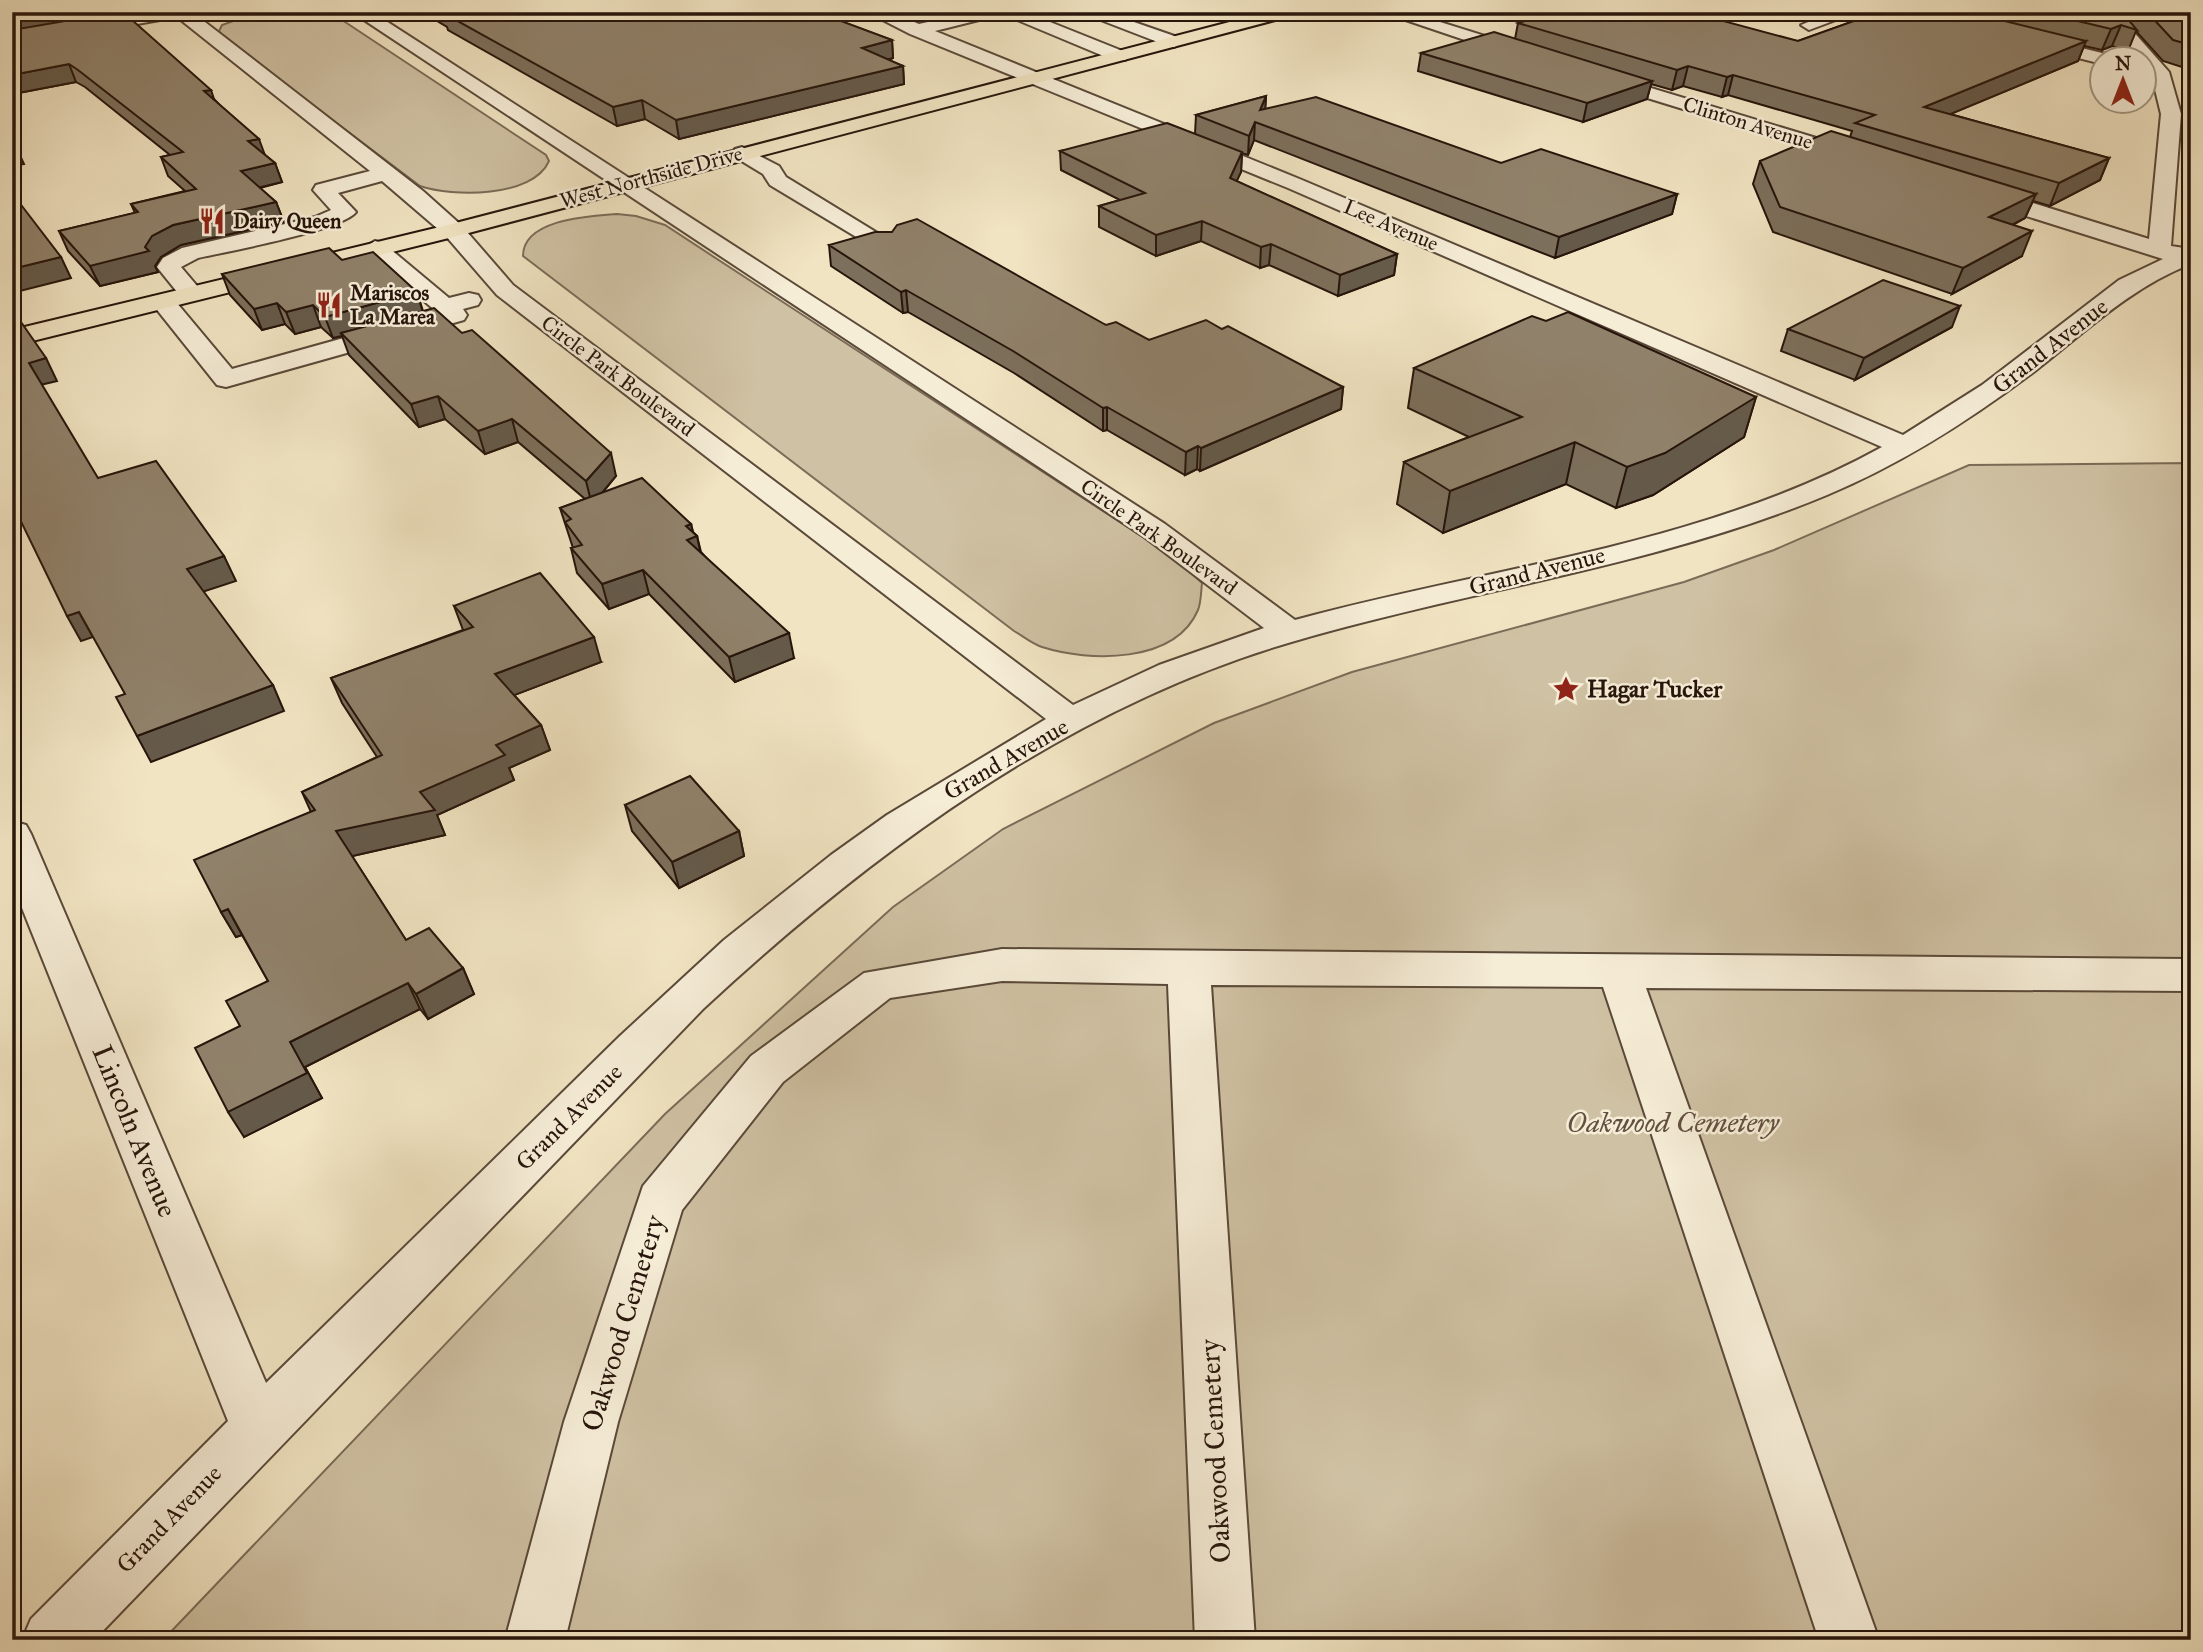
<svg xmlns="http://www.w3.org/2000/svg" width="2203" height="1652" font-family="'IM FELL Great Primer',serif">
  <rect width="100%" height="100%" fill="#f1e4c2"/>
  <filter id="stains"><feTurbulence type="fractalNoise" baseFrequency=".00286" numOctaves="4"/><feColorMatrix values="0 0 0 0 .2 0 0 0 0 .09 0 0 0 0 .02 0 0 0 .5 -.17"/></filter>
  <radialGradient id="worn" r=".72"><stop offset=".6" stop-color="#630" stop-opacity="0"/><stop offset="1" stop-color="#630" stop-opacity=".3"/></radialGradient>
  <g fill="#cfc1a3" stroke="#7b6b57" stroke-width="2">
    <path d="M258 12 331 13 336 16 546 155 549 161C533 198 452 197 420 186L222 37 219 31 222 25Z"/>
    <path d="M617 214 636 216 665 225 1175 558 1202 583C1201 592 1201 603 1198 610 1175 664 1089 662 1042 647 1032 644 1023 636 1014 631L523 256C523 219 590 216 617 214Z"/>
    <polygon points="2191,463 2191,1640 163,1640 665,1114 893,907 1003,829 1214,723 1352,672 1684,582 1774,550 1969,465"/>
  </g>
  <g fill="none" stroke-linecap="round" stroke-linejoin="round">
    <g stroke="#5a4939" stroke-width="4">
      <g id="minor">
        <path d="M148 12H192L423 191 461 225 513 285 1073 705 1159 665 1264 628 1143 536 352 12H372L1165 524 1295 620C1490 567 1703 546 1882 447L1288 188 910 34 867 12H890L919 24 973 12H1025L1125 52 1128 56 1125 60H1113L1003 14 935 31 1302 180 1903 435 1982 385 2119 280 2163 259 1972 199 1969 194 1980 188 1988 189 2149 239 2161 114 2151 73 2144 60H2139L2099 12H2116L2169 72 2181 114 2171 246 2191 249V264C2129 288 2083 334 2031 374 1967 422 1901 464 1827 495 1654 567 1467 590 1288 643 1065 709 871 853 703 1009L94 1640H22L31 1619 228 1421 12 883V821L26 825 31 834 266 1383 620 1036 724 940 831 855 887 815 1046 719 497 295 445 235 382 181 338 193 356 212C343 230 225 252 198 258L181 267 203 293 200 298H182L157 267 163 258 182 248 315 217 331 210 313 190 316 185 370 171 177 17 12 46V36Z"/>
        <polygon points="1080,12 1105,12 1180,38 1183,42 1174,47 1168,46"/>
        <polygon points="1382,12 1408,12 1530,50 1533,54 1524,59 1518,58"/>
        <polygon points="1832,12 1857,12 1809,30 1801,25"/>
        <polygon points="2029,35 2114,56 2117,60 2102,60 2102,64 2023,44 2020,40 2023,36"/>
        <polygon points="1598,72 1866,153 1869,157 1866,161 1852,161 1592,81 1589,77"/>
        <polygon points="742,147 779,166 786,177 897,245 894,250 878,250 770,185 763,174 735,157 732,153 735,149"/>
        <polygon points="375,241 383,243 449,298 469,293 478,295 481,300 478,305 463,309 467,315 464,320 226,387 217,385 150,301 153,296 171,296 232,369 437,312 367,253 364,248"/>
        <polygon points="1002,949 2191,959 2191,991 1646,988 1879,1640 1819,1640 1603,987 1211,985 1255,1640 1195,1640 1168,984 1002,981 890,998 783,1082 682,1210 618,1422 565,1640 505,1640 564,1422 643,1186 751,1056 864,973"/>
      </g>
    </g>
    <g stroke="#27150b" stroke-width="4">
      <polygon id="major" points="1268,12 1296,12 1294,15 461,235 12,346 12,330 448,225"/>
    </g>
    <use href="#minor" fill="#f6edd7" fill-rule="evenodd"/>
    <use href="#major" fill="#f1e4c2" fill-rule="evenodd"/>
  </g>
  <g fill="#7c6f5b" stroke="#27150b" stroke-width="2">
    <polygon points="12,12 114,13 215,100 265,155 275,163 282,182 260,188 276,202 284,222 181,245 161,257 155,266 158,272 100,286 68,251 59,231 135,213 131,204 185,191 168,176 161,157 170,155 85,87 76,82 13,94"/>
    <polygon points="422,12 858,12 832,18 892,40 893,58 888,60 903,66 904,84 679,139 645,119 617,126 448,30 447,27"/>
    <polygon points="1879,12 2191,12 2191,70 2163,61 2136,31 2128,51 2112,46 2102,50 2084,46 2078,61 1950,114 2109,158 2100,180 2050,206 2033,201 2025,218 2013,225 2022,256 1952,294 1773,232 1753,184 1760,161 1850,137 1852,131 1728,95 1722,97 1683,86 1672,90 1651,84 1647,99 1583,122 1418,71 1421,53 1515,39 1518,23 1798,41"/>
    <polygon points="1266,96 1265,109 1501,163 1677,194 1672,214 1555,258 1254,140 1248,155 1242,153 1241,172 1236,181 1397,254 1394,275 1338,296 1269,265 1260,268 1201,241 1156,256 1099,227 1099,206 1120,200 1061,170 1060,151 1195,134 1196,115"/>
    <polygon points="829,245 1106,325 1149,340 1222,329 1343,387 1341,409 1200,471 1197,469 1185,475 1107,430 1103,431 1014,373 908,312 903,313 831,266"/>
    <polygon points="342,260 417,292 423,311 616,476 603,492 691,524 693,532 697,536 701,552 794,658 735,682 649,594 609,609 577,573 571,548 573,548 560,508 585,499 518,442 485,454 445,419 419,427 349,355 342,336 333,338 321,327 295,334 285,324 262,330 230,295 222,274"/>
    <polygon points="1952,327 1855,380 1781,351 1788,329"/>
    <polygon points="1414,368 1756,397 1744,437 1653,495 1616,508 1566,484 1443,533 1397,504 1404,462 1469,437 1408,408"/>
    <polygon points="454,606 601,662 514,695 541,725 550,750 509,768 514,780 437,815 445,835 352,856 406,940 463,968 474,994 428,1019 420,1009 305,1067 322,1098 244,1137 240,1026 268,981 242,935 236,937 221,912 311,812 302,792 377,757 342,703 331,678 463,630"/>
    <polygon points="625,805 739,831 744,856 679,888 632,831"/>
  </g>
  <g fill="#655a4a" stroke="#27150b" stroke-width="2">
    <polygon points="31,12 114,12 115,15 12,33 12,15"/>
    <polygon points="804,12 858,12 805,24"/>
    <polygon points="2121,25 2112,46 2102,50 2111,29"/>
    <polygon points="892,40 893,58 863,66 862,48"/>
    <polygon points="2086,41 2078,61 1917,128 1924,107"/>
    <polygon points="69,64 76,82 13,94 12,75"/>
    <polygon points="903,66 904,84 679,139 676,120"/>
    <polygon points="1688,66 1683,86 1672,90 1677,70"/>
    <polygon points="1733,75 1728,95 1722,97 1727,77"/>
    <polygon points="1652,81 1647,99 1583,122 1587,103"/>
    <polygon points="211,90 217,108 204,91"/>
    <polygon points="1266,96 1265,115 1260,110"/>
    <polygon points="642,100 645,119 617,126 613,107"/>
    <polygon points="1255,122 1254,140 1248,155 1249,136"/>
    <polygon points="259,139 266,158 248,141"/>
    <polygon points="12,145 15,145 24,164 12,166"/>
    <polygon points="1242,152 1241,172 1229,198 1230,178"/>
    <polygon points="2109,158 2100,180 2050,206 2059,183"/>
    <polygon points="275,163 282,182 249,190 241,171"/>
    <polygon points="1677,194 1672,214 1555,258 1559,237"/>
    <polygon points="2036,194 2025,218 1980,242 1989,217"/>
    <polygon points="276,202 284,222 181,245 161,257 155,266 158,272 100,286 90,266 173,225"/>
    <polygon points="1202,221 1201,241 1156,256 1156,235"/>
    <polygon points="2032,231 2022,256 1952,294 1963,268"/>
    <polygon points="1271,244 1269,265 1260,268 1261,247"/>
    <polygon points="1397,254 1394,275 1338,296 1340,275"/>
    <polygon points="61,257 71,278 12,293 12,269"/>
    <polygon points="906,290 908,312 903,313 901,292"/>
    <polygon points="417,292 423,313 341,333 342,336 333,338 325,317"/>
    <polygon points="277,303 285,324 262,330 254,309"/>
    <polygon points="313,305 321,327 295,334 286,312"/>
    <polygon points="1960,306 1952,327 1855,380 1864,358"/>
    <polygon points="12,311 20,325 12,328"/>
    <polygon points="46,358 57,381 40,385 29,363"/>
    <polygon points="1343,387 1341,409 1200,471 1201,448"/>
    <polygon points="438,396 445,419 419,427 411,404"/>
    <polygon points="1756,397 1744,437 1653,495 1616,508 1627,467"/>
    <polygon points="1107,407 1107,430 1103,431 1103,408"/>
    <polygon points="512,419 518,442 485,454 478,431"/>
    <polygon points="1575,442 1566,484 1443,533 1450,491"/>
    <polygon points="1198,446 1197,469 1185,475 1186,452"/>
    <polygon points="611,453 616,476 592,505 586,481"/>
    <polygon points="691,524 694,537 697,536 702,560 687,540 686,526"/>
    <polygon points="224,556 236,581 199,593 187,569"/>
    <polygon points="643,570 649,594 609,609 602,584"/>
    <polygon points="79,612 93,637 81,641 67,616"/>
    <polygon points="789,633 794,658 735,682 729,657"/>
    <polygon points="594,637 601,662 504,699 495,674"/>
    <polygon points="273,685 284,711 151,762 137,736"/>
    <polygon points="541,725 550,750 509,768 514,780 437,815 445,835 348,857 336,831 420,792 496,745"/>
    <polygon points="739,831 744,856 679,888 672,862"/>
    <polygon points="228,909 242,935 236,937 221,912"/>
    <polygon points="463,968 474,994 428,1019 416,994"/>
    <polygon points="408,983 420,1009 305,1067 322,1098 244,1137 228,1112 290,1042"/>
  </g>
  <g fill="#90816a" stroke="#27150b" stroke-width="2">
    <polygon points="12,12 31,12 12,15"/>
    <polygon points="118,12 123,12 211,90 204,91 259,139 248,141 275,163 241,171 276,202 173,225 152,236 145,247 149,251 90,266 59,231 138,212 131,204 196,189 161,157 183,152 78,70 69,64 12,75 12,30"/>
    <polygon points="817,12 892,40 862,48 903,66 676,120 642,100 613,107 443,13"/>
    <polygon points="1555,12 1690,12 1798,41 1879,12 1968,12 2086,41 1924,107 2109,158 2059,183 1855,123 1875,115 1733,75 1727,77 1688,66 1677,70 1518,23"/>
    <polygon points="2040,12 2122,12 2137,30 2121,25 2111,29"/>
    <polygon points="2147,12 2191,12 2191,45 2173,40"/>
    <polygon points="1494,32 1652,81 1587,103 1421,53"/>
    <polygon points="1266,96 1260,110 1316,97 1501,163 1541,149 1677,194 1559,237 1255,122 1249,136 1196,115"/>
    <polygon points="1167,123 1242,152 1230,178 1397,254 1340,275 1271,244 1261,247 1202,221 1156,235 1099,206 1145,193 1060,151"/>
    <polygon points="1831,131 2036,194 1989,217 2032,231 1963,268 1780,207 1760,161"/>
    <polygon points="12,193 61,257 12,269"/>
    <polygon points="917,219 1106,325 1116,322 1149,340 1206,320 1222,329 1228,326 1343,387 1201,448 1198,446 1186,452 1107,407 1103,408 1013,351 906,290 901,292 829,245 875,232 892,232 897,225"/>
    <polygon points="329,248 342,260 373,252 417,292 325,317 313,305 286,312 277,303 254,309 222,274"/>
    <polygon points="1883,280 1960,306 1864,358 1788,329"/>
    <polygon points="434,308 462,333 472,330 611,453 586,481 512,419 478,431 438,396 411,404 341,333"/>
    <polygon points="1568,312 1756,397 1665,453 1627,467 1575,442 1450,491 1404,462 1522,417 1414,368 1532,316 1546,321"/>
    <polygon points="21,322 46,358 29,363 98,478 156,461 224,556 187,569 273,685 137,736 116,697 125,694 79,612 67,616 12,503 12,324"/>
    <polygon points="642,478 691,524 686,526 697,536 687,540 789,633 729,657 643,570 602,584 571,548 582,545 565,522 571,519 560,508"/>
    <polygon points="540,573 594,637 495,674 541,725 496,745 505,755 420,792 435,810 336,831 406,940 429,928 463,968 416,994 408,983 290,1042 307,1073 228,1112 195,1048 240,1026 226,1001 268,981 228,909 221,912 194,860 315,810 302,792 382,755 331,678 473,627 454,606"/>
    <polygon points="690,776 739,831 672,862 625,805"/>
  </g>
  <defs>
    <g id="restaurant-bare" transform="scale(2.1)"><path d="M-5-6h1v4h1v-4h1v4h1v-4h1v5L-1.5 .5V6h-2V.5L-5-1ZM5-6V6H3V1.5H1.5Q1.5-4 5-6Z" fill="#8f2418" stroke="#f6edd7" stroke-width="2.5" paint-order="stroke"/></g>
    <g id="sight-bare" transform="scale(2.1)"><path d="M0-6L1.8-2.2L6-1.7L2.9 1.2L3.7 5.4L0 3.3L-3.7 5.4L-2.9 1.2L-6-1.7L-1.8-2.2Z" fill="#8f2418" stroke="#f6edd7" stroke-width="2.5" paint-order="stroke"/></g>
  </defs>
  <g fill-rule="evenodd">
    <use href="#restaurant-bare" x="212" y="221"/>
    <use href="#restaurant-bare" x="329" y="305"/>
    <use href="#sight-bare" x="1566" y="689"/>
  </g>
  <g text-anchor="middle" dominant-baseline="central" stroke-width="5" stroke-linejoin="round" paint-order="stroke">
    <g font-size="21" fill="#27150b" stroke="#f6edd7">
      <text transform="translate(1748 123) rotate(17)">Clinton Avenue</text>
      <text transform="translate(651 177) rotate(-15)">West Northside Drive</text>
      <text transform="translate(1391 225) rotate(23)">Lee Avenue</text>
      <text transform="translate(618 376) rotate(37)">Circle Park Boulevard</text>
      <text transform="translate(1159 537) rotate(35)">Circle Park Boulevard</text>
    </g>
    <g font-size="21" font-weight="bold" fill="#27150b" stroke="#f6edd7" text-anchor="start">
      <text x="233" y="221">Dairy Queen</text>
      <text x="350" y="293">Mariscos<tspan x="350" dy="24">La Marea</tspan></text>
    </g>
    <g font-size="24" fill="#27150b" stroke="#f6edd7">
      <text transform="translate(2050 346) rotate(-38)">Grand Avenue</text>
      <text transform="translate(1537 571) rotate(-14)">Grand Avenue</text>
      <text transform="translate(1006 759) rotate(-30)">Grand Avenue</text>
      <text transform="translate(569 1117) rotate(-45)">Grand Avenue</text>
      <text transform="translate(169 1519) rotate(-46)">Grand Avenue</text>
    </g>
    <g font-size="24" font-weight="bold" fill="#27150b" stroke="#f6edd7" text-anchor="start">
      <text x="1587" y="689">Hagar Tucker</text>
    </g>
    <g font-size="28" font-style="italic" fill="#625140" stroke="#f6edd7">
      <text x="1673" y="1122">Oakwood Cemetery</text>
    </g>
    <g font-size="28" fill="#27150b" stroke="#f6edd7">
      <text transform="translate(135 1131) rotate(68)">Lincoln Avenue</text>
      <text transform="translate(623 1323) rotate(-73)">Oakwood Cemetery</text>
      <text transform="translate(1215 1451) rotate(-93)">Oakwood Cemetery</text>
    </g>
  </g>
  <rect width="2203" height="1652" fill="none" stroke="#f1e4c2" stroke-width="42"/>
  <rect x="14" y="14" width="2175" height="1624" fill="none" stroke="#27150b" stroke-width="3.5"/>
  <rect x="21" y="21" width="2161" height="1610" fill="none" stroke="#27150b" stroke-width="2"/>
  <g transform="translate(2123 80)"><circle r="33" fill="#f6edd7" stroke="#a39785" stroke-width="2"/>
  <path d="M0-5L12 26L0 18L-12 26Z" fill="#8f2418"/>
  <text y="-10" font-size="19" font-weight="bold" text-anchor="middle" fill="#27150b">N</text>
  </g>
  <rect width="100%" height="100%" filter="url(#stains)"/>
  <rect width="100%" height="100%" fill="url(#worn)"/>
</svg>
